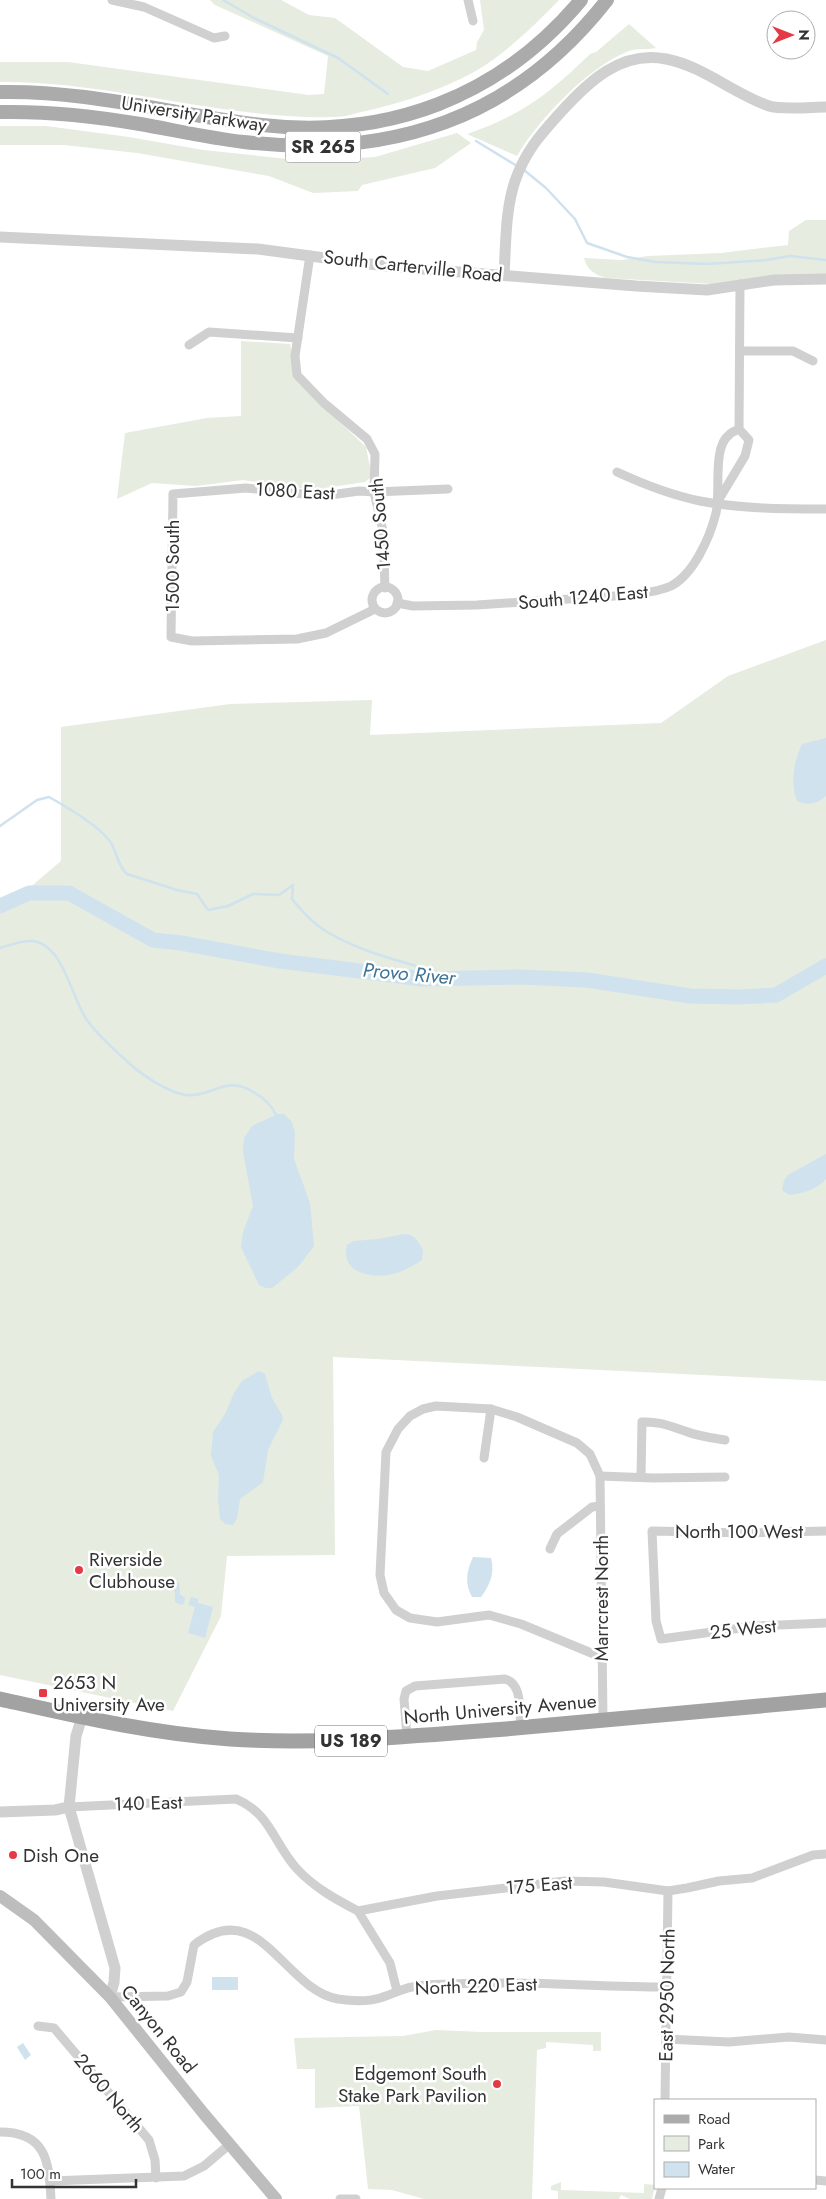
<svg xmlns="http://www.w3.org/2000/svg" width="826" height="2199" font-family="Jost,sans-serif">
  <rect width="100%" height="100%" fill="#fff"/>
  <g fill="#e6ecdf">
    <path d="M210 0H281L309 15 335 18 403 67 428 71 476 50 477 42 484 30 480 0H559C537 23 506 53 479 69 445 89 399 104 361 112 353 114 344 117 335 117 223 120 113 81 0 82V62H68L309 95 324 94 328 56 215 5Z"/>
    <path d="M629 24 656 48C647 50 637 48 629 51 589 66 538 120 517 156L467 134C521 116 550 93 590 54L596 52Z"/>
    <polygon points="0,126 46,126 129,137 203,150 307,161 375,157 457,133 471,143 435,168 362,185 358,191 313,193 269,176 137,153 64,145 0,145"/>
    <path d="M806 220H826V275L712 284 606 278C594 274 587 270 584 258L622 260 648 256 721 253 788 245 789 231Z"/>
    <polygon points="241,341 290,344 297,381 366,447 370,467 370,478 365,482 312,490 243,480 196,486 152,483 117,499 125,433 207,418 241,416"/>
    <polygon points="826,640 826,1381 333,1357 335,1555 227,1556 221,1616 173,1711 0,1675 0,913 61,861 61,727 230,704 372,700 370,735 661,723 728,676"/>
    <polygon points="436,2030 482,2032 601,2032 601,2051 593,2051 593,2045 546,2042 546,2048 537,2050 532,2199 424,2199 392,2190 368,2189 359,2106 315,2108 315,2069 297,2069 294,2038 403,2036"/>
    <polygon points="561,2182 561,2190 644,2193 644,2184 655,2185 652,2199 630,2199 621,2195 619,2199 558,2199 558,2191 551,2190 551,2186"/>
  </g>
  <g fill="#cfe2ee">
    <path d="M826 738V796C817 804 807 806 797 801 790 783 794 761 802 744Z"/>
    <polygon points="278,1114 284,1114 292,1122 295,1133 294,1159 310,1203 314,1246 298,1267 272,1288 266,1288 259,1285 241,1247 243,1232 253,1206 243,1152 244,1138 252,1126"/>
    <path d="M826 1154V1179C816 1190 804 1193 789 1195L782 1190 784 1181 788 1175Z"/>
    <path d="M404 1234C415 1234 418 1241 423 1250L422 1260C413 1266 404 1271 393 1274 372 1279 340 1273 347 1245L354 1241 378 1239Z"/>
    <polygon points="259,1371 265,1374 272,1398 282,1415 283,1420 268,1450 263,1482 240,1499 237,1519 233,1525 225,1524 220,1519 218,1499 219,1475 211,1456 213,1432 225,1414 234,1393 242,1381"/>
    <path d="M473 1557 491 1558C495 1573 490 1585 481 1597H472C464 1583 467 1570 473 1557Z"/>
    <polygon points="173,1580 179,1583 180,1594 185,1598 184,1603 182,1605 175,1602 175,1593 171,1586"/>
    <polygon points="191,1597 198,1599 198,1603 213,1607 205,1638 188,1633 195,1607 188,1605"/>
    <rect x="212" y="1977" width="26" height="13"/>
    <polygon points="23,2043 31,2055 25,2060 17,2047"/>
  </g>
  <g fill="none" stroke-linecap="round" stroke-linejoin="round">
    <g stroke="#cfe2ee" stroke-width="2.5">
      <polyline points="223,0 254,18 338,58 388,94"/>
      <polyline points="476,141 517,166"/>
      <polyline points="524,170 546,188 575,219 587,243 627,257 656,262 707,264 766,260 790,256 826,260"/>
      <path d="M0 826 37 800 49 797C67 807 95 823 109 840 117 850 117 866 127 874L177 890 197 894 208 910 228 906 253 894 279 895 293 885 292 899C302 911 314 925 329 933 368 956 414 963 456 979"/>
      <path d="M0 948C10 945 22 940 33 941 64 945 72 1000 87 1020 98 1036 115 1050 130 1064 142 1075 169 1093 186 1095 199 1097 213 1089 226 1086 244 1082 269 1099 276 1115"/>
    </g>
    <polyline stroke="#cfe2ee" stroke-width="15" points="0,906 29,893 69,893 153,940 181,943 280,961 423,979 519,977 587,980 690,996 740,997 776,995 826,966"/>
    <g stroke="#d0d0d0" stroke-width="9">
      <polyline points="112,0 144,7 214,38 225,36"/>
      <polyline points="468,0 473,21"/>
      <polyline points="310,255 295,356 297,375 324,403 367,439 375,454 374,492 383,531 385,588"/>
      <polyline points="189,345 209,332 298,338"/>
      <polyline points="740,351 793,351 813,361"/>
      <path d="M617 472C643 484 671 495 700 501 741 509 784 509 826 509"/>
      <polyline points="718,501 745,456 749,440 739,429 740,284"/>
      <circle cx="385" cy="600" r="13"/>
      <path d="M397 603 413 606 477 605 630 595C643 593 658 592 671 586 694 574 710 537 716 513 721 494 712 447 729 435 731 432 736 431 739 429"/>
      <polyline points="375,609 326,633 297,639 192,641 171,637 173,494 246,488 323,496 359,491 374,492 448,489"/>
      <polyline points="484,1458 491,1409"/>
      <polyline points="600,1476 653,1478 725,1477"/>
      <path d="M641 1477 642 1422C658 1421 670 1426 685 1431 697 1436 712 1438 725 1440"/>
      <polyline points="826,1531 746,1533 652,1531 656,1621 661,1639 756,1626 826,1623"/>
      <polyline points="550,1549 557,1534 592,1507 600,1506"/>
      <polyline points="601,1657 521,1624 489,1615 437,1622 410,1618 396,1610 384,1593 380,1575 386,1452 398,1429 410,1416 423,1409 436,1406 491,1409 517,1417 577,1443 590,1454 600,1476 603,1720"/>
      <path d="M407 1737 404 1699 406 1691 415 1686 505 1679C523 1684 519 1711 521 1728"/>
      <path d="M69 1807 236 1799C271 1813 274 1845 298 1870 315 1888 337 1900 358 1911L437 1896 565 1881 604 1882 668 1891 687 1888 719 1881 752 1878 813 1855 826 1854"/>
      <polyline points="358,1911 390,1963 397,1991"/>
      <path d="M110 1997 168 1996 181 1992 187 1982 194 1945C260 1894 283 1989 338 1999 351 2001 367 2002 380 1998 391 1995 401 1989 412 1987 425 1984 440 1984 454 1984 525 1980 596 1987 667 1987"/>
      <polyline points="38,2026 54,2028 149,2140 155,2160 156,2178"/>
      <polyline points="666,2039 729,2042 789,2037 826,2040"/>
      <polyline points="665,2100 668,1891"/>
      <path d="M0 2132C46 2132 49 2161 51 2199"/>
      <polyline points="815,2180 826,2181"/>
      <polyline points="50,2181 184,2176 204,2166 230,2144"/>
      <polyline points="340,2199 356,2199"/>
      <polyline points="659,2199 662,2188"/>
    </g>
    <g stroke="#d0d0d0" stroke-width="11">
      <polyline points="0,237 258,249 385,266 636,286 707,290 774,280 826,279"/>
      <path d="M504 275C506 244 505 211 515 181 525 152 540 135 560 113 588 82 621 50 666 59 703 66 734 94 769 106 781 110 813 107 826 107"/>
      <polyline points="82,1717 76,1736 69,1807 115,1968 114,1982 110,1997"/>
      <polyline points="0,1812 55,1810 69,1807"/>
    </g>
    <polyline stroke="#bdbdbd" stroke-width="12" points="0,1896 34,1920 110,1997 204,2114 276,2199"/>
    <g stroke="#ababab" stroke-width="14">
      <path d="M0 92C89 90 174 115 262 125 388 139 500 97 581 0"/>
      <path d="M0 112C47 111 94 116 140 124 174 130 209 138 244 142 391 159 514 119 607 0"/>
    </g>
    <path stroke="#a2a2a2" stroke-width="15" d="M0 1699C76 1716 152 1734 230 1739 323 1745 414 1736 506 1729 612 1720 719 1710 826 1700"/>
  </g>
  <g fill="#e63946" stroke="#fff" stroke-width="2">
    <circle cx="79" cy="1570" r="5"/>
    <rect x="38" y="1688" width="10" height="10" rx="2.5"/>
    <circle cx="13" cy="1855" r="5"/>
    <circle cx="497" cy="2084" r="5"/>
  </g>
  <g text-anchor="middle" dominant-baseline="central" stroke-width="5" stroke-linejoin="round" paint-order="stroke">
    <g fill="#fff" stroke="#707070" stroke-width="1">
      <rect x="285.5" y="131.5" width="75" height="31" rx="4"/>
      <rect x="315" y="1725.5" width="72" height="31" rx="4"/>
    </g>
    <g font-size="18" font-weight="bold" fill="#333">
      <text x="323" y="147">SR 265</text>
      <text x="351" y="1741">US 189</text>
    </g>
    <g font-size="19" fill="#333" stroke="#fff">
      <text transform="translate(194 114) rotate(9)">University Parkway</text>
      <text transform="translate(413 266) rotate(6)">South Carterville Road</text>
      <text transform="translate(295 491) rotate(3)">1080 East</text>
      <text transform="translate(380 524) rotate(-95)">1450 South</text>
      <text transform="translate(172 566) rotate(-90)">1500 South</text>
      <text transform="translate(583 597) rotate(-5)">South 1240 East</text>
      <text x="739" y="1531">North 100 West</text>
      <text transform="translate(601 1598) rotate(-90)">Marrcrest North</text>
      <text transform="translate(743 1629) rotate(-6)">25 West</text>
      <text transform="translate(500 1709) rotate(-5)">North University Avenue</text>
      <text transform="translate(148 1803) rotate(-2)">140 East</text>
      <text transform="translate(539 1885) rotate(-5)">175 East</text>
      <text transform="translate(476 1986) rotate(-2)">North 220 East</text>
      <text transform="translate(667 1995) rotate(-89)">East 2950 North</text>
      <text transform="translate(159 2029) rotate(51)">Canyon Road</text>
      <text transform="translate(109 2093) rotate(50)">2660 North</text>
    </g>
    <g font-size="19" fill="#333" stroke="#fff" text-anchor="start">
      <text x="89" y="1559">Riverside<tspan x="89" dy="22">Clubhouse</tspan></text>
      <text x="53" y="1682">2653 N<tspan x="53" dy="22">University Ave</tspan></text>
      <text x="23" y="1855">Dish One</text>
      <text x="487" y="2073" text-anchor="end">Edgemont South<tspan x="487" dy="22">Stake Park Pavilion</tspan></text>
    </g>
    <g font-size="20" font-style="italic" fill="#3f7597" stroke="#fff">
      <text transform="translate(409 974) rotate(5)">Provo River</text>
    </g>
  </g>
  <rect x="654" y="2099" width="162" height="90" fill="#ffffff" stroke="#adadad"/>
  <rect x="664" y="2115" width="25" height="8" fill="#ababab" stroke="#adadad"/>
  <text x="698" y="2124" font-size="15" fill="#333333">Road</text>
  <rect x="664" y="2136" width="25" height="15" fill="#e6ecdf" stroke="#adadad"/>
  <text x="698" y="2149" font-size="15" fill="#333333">Park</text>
  <rect x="664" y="2162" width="25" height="15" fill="#cfe2ee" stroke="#adadad"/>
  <text x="698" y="2174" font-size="15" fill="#333333">Water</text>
  <g transform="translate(791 35) rotate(90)"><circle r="24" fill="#ffffff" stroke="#adadad"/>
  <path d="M0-4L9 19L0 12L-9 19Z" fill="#e63946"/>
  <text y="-8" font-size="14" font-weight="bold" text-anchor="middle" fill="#333333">N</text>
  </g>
  <path d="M12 2179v8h124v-8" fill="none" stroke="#333333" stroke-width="2.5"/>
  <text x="20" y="2179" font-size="15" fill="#333333" stroke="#ffffff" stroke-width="4" paint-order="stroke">100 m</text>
</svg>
